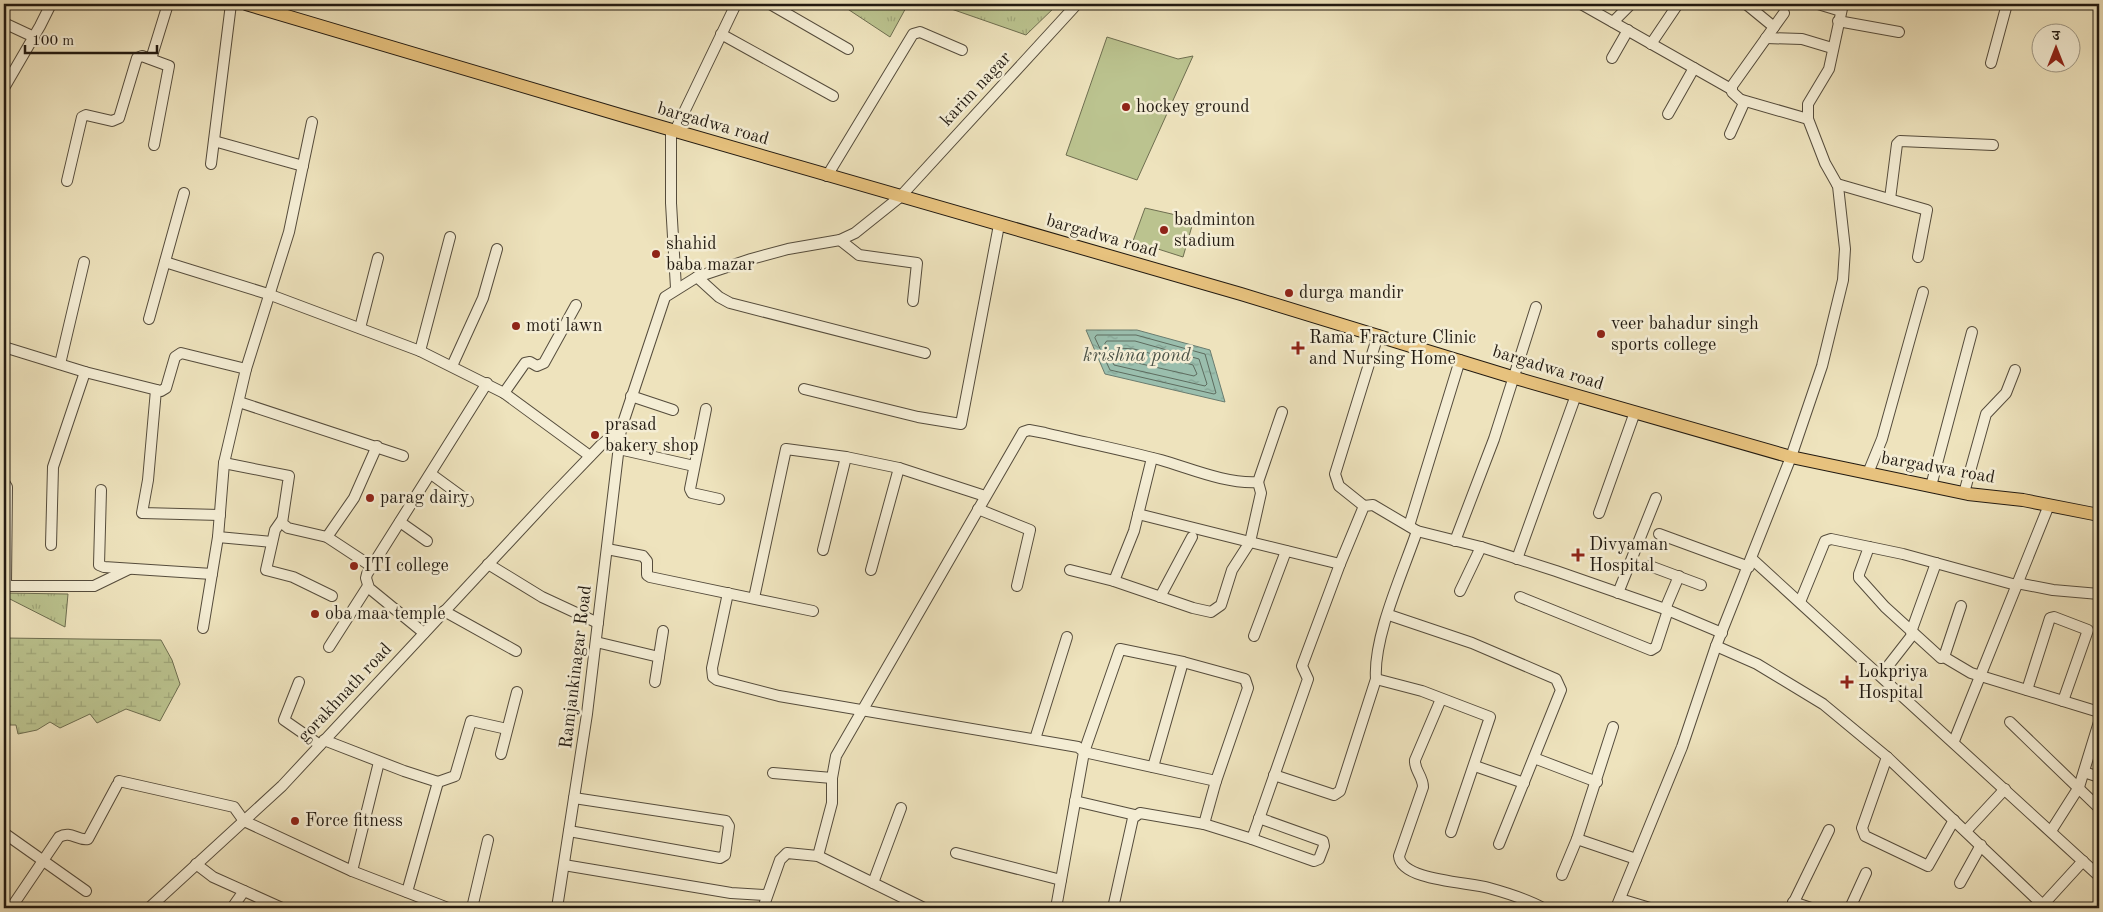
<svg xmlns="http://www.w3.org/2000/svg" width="2103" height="912" font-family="'Old Standard TT','Noto Serif Devanagari',serif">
  <defs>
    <pattern id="grass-tufts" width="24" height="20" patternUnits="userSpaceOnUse" patternTransform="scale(1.25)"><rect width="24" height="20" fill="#bbc38f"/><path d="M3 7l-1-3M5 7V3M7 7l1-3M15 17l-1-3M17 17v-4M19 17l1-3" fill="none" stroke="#a0a77a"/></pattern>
    <pattern id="wetland-marsh" width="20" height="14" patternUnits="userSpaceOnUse" patternTransform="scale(1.25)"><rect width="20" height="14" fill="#bbc38f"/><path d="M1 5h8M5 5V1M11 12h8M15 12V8" fill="none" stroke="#a0a77a"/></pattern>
    <pattern id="water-ripples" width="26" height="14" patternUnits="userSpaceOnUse" patternTransform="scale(1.25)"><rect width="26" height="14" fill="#9abead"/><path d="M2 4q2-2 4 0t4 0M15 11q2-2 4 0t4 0" fill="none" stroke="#84a394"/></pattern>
  </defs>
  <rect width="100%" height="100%" fill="#eee3bd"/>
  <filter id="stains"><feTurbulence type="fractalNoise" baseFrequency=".004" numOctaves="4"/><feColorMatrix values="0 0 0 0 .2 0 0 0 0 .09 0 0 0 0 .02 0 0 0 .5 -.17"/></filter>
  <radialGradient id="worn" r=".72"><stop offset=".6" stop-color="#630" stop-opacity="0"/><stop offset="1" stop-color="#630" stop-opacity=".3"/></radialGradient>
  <g fill="url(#grass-tufts)" stroke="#6e6e50">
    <polygon points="840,4 908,4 890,37"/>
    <polygon points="937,4 1058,4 1026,35"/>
    <polygon points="4,593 68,594 65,627 4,596"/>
  </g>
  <polygon fill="url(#wetland-marsh)" stroke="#6e6e50" points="4,638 161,640 172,660 180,684 160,721 126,709 97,723 90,714 60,728 50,722 37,730 18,734 16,725 4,725"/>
  <g fill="#bbc38f" stroke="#6e6e50">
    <polygon points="1107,37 1178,59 1193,56 1137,180 1066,155"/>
    <polygon points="1145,208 1194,219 1183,257 1133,241"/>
  </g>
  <polygon fill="url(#water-ripples)" stroke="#6a7c6f" points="1086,330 1137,330 1210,350 1225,402 1105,374"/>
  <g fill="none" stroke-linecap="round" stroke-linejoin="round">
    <g stroke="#5e6c5f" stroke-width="1">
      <polygon points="1097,335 1136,335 1205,354 1216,393 1214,394 1110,370 1095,338"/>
      <polygon points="1107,341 1135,341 1199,359 1207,384 1205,386 1114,365 1105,344"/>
      <polygon points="1118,348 1134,349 1193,365 1197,374 1194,376 1120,359 1116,351"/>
    </g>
    <g stroke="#554c3c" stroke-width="12">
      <g id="minor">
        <polyline points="770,4 848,49"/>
        <polyline points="1581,4 1731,89"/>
        <polyline points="1746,4 1774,27"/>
        <polyline points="1818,4 1841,11"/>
        <polyline points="1838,21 1899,32"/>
        <polyline points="1613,22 1631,4"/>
        <polyline points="4,23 34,37"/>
        <polyline points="721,34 833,96"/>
        <polyline points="1766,38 1802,39 1832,48"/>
        <polyline points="1651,44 1678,4"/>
        <polyline points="1612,58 1628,30"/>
        <polyline points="151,59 168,4"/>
        <polyline points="1991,63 2007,4"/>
        <polyline points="4,88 40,26 51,4"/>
        <polyline points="1742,100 1808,119"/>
        <polyline points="1668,114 1694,68"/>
        <polyline points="671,130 671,203 676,288"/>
        <polyline points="675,131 736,4"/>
        <polyline points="1730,134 1744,103 1732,92 1732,86 1784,13"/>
        <polyline points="214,141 303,166"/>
        <polyline points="211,164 231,4"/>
        <polyline points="827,176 913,34 920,32 962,50"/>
        <polyline points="67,181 82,117 86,115 112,121 119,118 137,58 142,56 169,66 154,145"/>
        <polyline points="1837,184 1927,210 1918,257"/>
        <polyline points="1890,199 1897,144 1900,141 1993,145"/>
        <polyline points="840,240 859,255 917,263 913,301"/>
        <polyline points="165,262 268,294 420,351 504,393 590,456"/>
        <polyline points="697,277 719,297 730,303 925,353"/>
        <polyline points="149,319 184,193"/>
        <polyline points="360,328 378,258"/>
        <polyline points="4,347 85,372 161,391 166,388 175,357 181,353 246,369"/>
        <polyline points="420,351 450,237"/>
        <polyline points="60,364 84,262"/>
        <polyline points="452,366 483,298 497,249"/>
        <polyline points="804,389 918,417 961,424 999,225"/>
        <polyline points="156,390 148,480 142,513 220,515"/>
        <polyline points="504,393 525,363 530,362 537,366 544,363 576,305"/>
        <polyline points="631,396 673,410"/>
        <polyline points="239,402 403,456"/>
        <polyline points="706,409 690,489 692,493 719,499"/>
        <polyline points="619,449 694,466"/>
        <polyline points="224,463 289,476 282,523 288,528 327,537 371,566"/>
        <polyline points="1868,473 1882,439 1923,292"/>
        <polyline points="431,474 468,501"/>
        <polyline points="4,482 7,487 6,584 10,586 94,586 129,569"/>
        <polyline points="1258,482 1261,493 1250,542 1340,564 1364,506 1373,505 1417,531 1481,547 1556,571 1665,609 1722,633"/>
        <polyline points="1931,486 1972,332"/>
        <polyline points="101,490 99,565 104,567 212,574"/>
        <polyline points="1964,493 1986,414 2006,393 2015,370"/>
        <polyline points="1364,506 1339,486 1335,474 1378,335"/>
        <polyline points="978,509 1030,530 1017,586"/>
        <polyline points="1599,513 1635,412"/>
        <polyline points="282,520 275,530 266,570 293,577 332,596"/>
        <polyline points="400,522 427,541"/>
        <polyline points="1409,526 1460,360"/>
        <polyline points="1659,534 1749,567"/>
        <polyline points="218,537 272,542"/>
        <polyline points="327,537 354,498 377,446"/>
        <polyline points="1455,541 1494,439 1536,307"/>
        <polyline points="51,545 53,467 85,372"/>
        <polyline points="1869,547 1859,574 1859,578 1885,607 1941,658 1944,657 1961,606"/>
        <polyline points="607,549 643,556 647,561 647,575 650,577 813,611"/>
        <polyline points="823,550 846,457"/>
        <polyline points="1517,559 1576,395"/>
        <polyline points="1752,559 2099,876"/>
        <polyline points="488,564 542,597 598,623"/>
        <polyline points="1650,566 1701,585"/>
        <polyline points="871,570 899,468"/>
        <polyline points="1070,570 1114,581 1193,608 1211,612 1221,605 1232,570 1250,542 1138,514"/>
        <polyline points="1114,581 1134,531 1152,458"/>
        <polyline points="2017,583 2053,590 2099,594"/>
        <polyline points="1460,591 1481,547"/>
        <polyline points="728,593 712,668 713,677 717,680 779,696 1078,747 1084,752 1056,908"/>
        <polyline points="1618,593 1656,498"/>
        <polyline points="1160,597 1192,537"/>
        <polyline points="1520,597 1651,650 1656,647 1668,610"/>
        <polyline points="754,598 786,449 846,457 899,468 985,496"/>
        <polyline points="1800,602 1825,541 1831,539 1903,554 2016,585"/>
        <polyline points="1665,609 1679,576"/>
        <polyline points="444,611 516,651"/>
        <polyline points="1389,615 1472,643 1556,679 1561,690 1499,844"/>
        <polyline points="203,628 218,537 224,463 246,369 289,232 312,122"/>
        <polyline points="1911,632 1936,563"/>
        <polyline points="424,633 369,588 366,578 367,574 487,383"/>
        <polyline points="1254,636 1286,551"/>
        <polyline points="596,642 659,657"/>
        <polyline points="1716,646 1757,664 1823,704 1887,757 2046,908"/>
        <polyline points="329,647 368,586"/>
        <polygon points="1120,649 1183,662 1245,679 1248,688 1216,781 1084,752"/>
        <polyline points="1944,657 1971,673 2099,712"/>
        <polyline points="1881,675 1913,634"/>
        <polyline points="1376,679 1422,691 1490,717 1451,832"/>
        <polyline points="299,682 284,720 320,745"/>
        <polyline points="655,682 663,631"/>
        <polyline points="2027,690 2050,618 2054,617 2088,630 2063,701"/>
        <path d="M1441 699 1415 760C1414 770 1423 776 1423 787L1399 856C1401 881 1469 882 1489 888 1507 893 1527 899 1543 908"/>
        <polyline points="2010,722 2099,808"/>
        <polyline points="1035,739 1067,637"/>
        <polyline points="324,740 404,771 438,782 407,892"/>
        <polyline points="1954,741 2049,505"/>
        <polyline points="501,754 517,692"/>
        <polyline points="1887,757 1862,828 1865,836 1928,866 1954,820"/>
        <polyline points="1534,758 1597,782"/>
        <polyline points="1475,766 1524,783"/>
        <polyline points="1153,767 1183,662"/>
        <polyline points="2084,772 2099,777"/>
        <path d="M773 773 832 778 836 756 1023 432 1029 430 1045 433C1083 442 1122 450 1161 460 1192 469 1226 484 1258 482L1282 412"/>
        <path d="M1274 775 1334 795 1340 791 1376 679C1373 637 1403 572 1417 531"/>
        <polyline points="119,781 234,807 244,821 352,871 448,908"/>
        <polyline points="438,782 455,776 471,721 507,729"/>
        <polyline points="1075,801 1135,815"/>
        <polyline points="1204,824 1216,781"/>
        <polyline points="569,831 720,858 725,855 729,826 726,821 574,798"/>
        <polyline points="1966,831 2005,789"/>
        <polyline points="2051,831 2079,787 2099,722"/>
        <polyline points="4,833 86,891"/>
        <polyline points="1252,839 1314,861 1319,859 1324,846 1323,841 1259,818"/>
        <polyline points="1577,839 1636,859"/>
        <polyline points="956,853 1061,880"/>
        <polyline points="818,856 832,803 832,778"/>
        <polyline points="196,864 213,877 282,908"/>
        <polyline points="564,865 731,893 766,895"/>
        <polyline points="352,871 379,762"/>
        <polyline points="1562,875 1577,839 1613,727"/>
        <polyline points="873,883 901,808"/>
        <polyline points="1960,883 1981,845"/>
        <polyline points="1620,899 1650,908"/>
        <polyline points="1793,902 1811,908"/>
        <path d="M11 908 59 837C71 830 77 841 88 839L117 785"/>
        <polyline points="149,908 282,786 550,498 601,445 621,429"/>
        <polyline points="232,908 244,891"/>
        <polyline points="472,908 488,840"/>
        <polyline points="557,908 587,714 621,429 665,297 697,277 751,259 788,249 840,240 855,233 900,197 1077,4"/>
        <polyline points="763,908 780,860 787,853 818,856 924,908"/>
        <polyline points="1113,908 1133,818 1140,813 1204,824 1252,839 1308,679 1302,666 1340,564"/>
        <polyline points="1616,908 1682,747 1716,646 1791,457 1822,366 1843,280 1845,249 1838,186 1825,163 1808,119 1808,104 1829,69 1843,4"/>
        <polyline points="1791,908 1829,830"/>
        <polyline points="1850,908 1866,873"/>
        <polyline points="2040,908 2083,861"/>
      </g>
    </g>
    <g stroke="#221a11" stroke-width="14">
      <polyline id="major" points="246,4 627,117 1241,294 1512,377 1791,457 1968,494 2023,500 2099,515"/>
    </g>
    <use href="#minor" stroke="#f4edd4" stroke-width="10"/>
    <use href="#major" stroke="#e7c27e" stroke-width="12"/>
  </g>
  <g fill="#8f2418" stroke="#f4edd4" stroke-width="2">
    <circle cx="1126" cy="107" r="5"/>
    <circle cx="1164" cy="230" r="5"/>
    <circle cx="656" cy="254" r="5"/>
    <circle cx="1289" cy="293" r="5"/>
    <circle cx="516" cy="326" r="5"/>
    <circle cx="1601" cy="334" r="5"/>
    <path d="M1295.5 340.5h5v5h5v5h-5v5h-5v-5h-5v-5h5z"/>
    <circle cx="595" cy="435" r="5"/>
    <circle cx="370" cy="498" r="5"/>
    <path d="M1575.5 547.5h5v5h5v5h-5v5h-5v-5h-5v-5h5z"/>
    <circle cx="354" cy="566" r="5"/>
    <circle cx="315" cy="614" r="5"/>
    <path d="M1844.5 674.5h5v5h5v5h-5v5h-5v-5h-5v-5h5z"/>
    <circle cx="295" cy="821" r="5"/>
  </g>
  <g text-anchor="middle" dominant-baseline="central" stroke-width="5" stroke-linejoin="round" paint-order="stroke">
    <g font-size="18" fill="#221a11" stroke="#f4edd4">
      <text transform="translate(976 89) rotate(-47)">karim nagar</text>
      <text transform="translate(713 124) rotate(16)">bargadwa road</text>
      <text transform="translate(1102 236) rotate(16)">bargadwa road</text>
      <text transform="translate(1548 368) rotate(17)">bargadwa road</text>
      <text transform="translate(1938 468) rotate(10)">bargadwa road</text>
      <text transform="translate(576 667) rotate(-83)">Ramjankinagar Road</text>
      <text transform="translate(345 693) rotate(-47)">gorakhnath road</text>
    </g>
    <g font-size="18" fill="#221a11" stroke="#f4edd4" text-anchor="start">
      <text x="1136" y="107">hockey ground</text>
      <text x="1174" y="220">badminton<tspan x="1174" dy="21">stadium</tspan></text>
      <text x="666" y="244">shahid<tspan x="666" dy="21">baba mazar</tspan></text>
      <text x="1299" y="293">durga mandir</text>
      <text x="1611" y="324">veer bahadur singh<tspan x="1611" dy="21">sports college</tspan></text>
      <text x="526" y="326">moti lawn</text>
      <text x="1309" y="338">Rama Fracture Clinic<tspan x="1309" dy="21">and Nursing Home</tspan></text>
      <text x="605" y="425">prasad<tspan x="605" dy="21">bakery shop</tspan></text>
      <text x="380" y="498">parag dairy</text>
      <text x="1589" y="545">Divyaman<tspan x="1589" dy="21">Hospital</tspan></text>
      <text x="364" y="566">ITI college</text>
      <text x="325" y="614">oba maa temple</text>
      <text x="1858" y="672">Lokpriya<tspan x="1858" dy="21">Hospital</tspan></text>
      <text x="305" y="821">Force fitness</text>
    </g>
    <g font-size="19" font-style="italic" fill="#4c5348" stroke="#f4edd4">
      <text x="1137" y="356">krishna pond</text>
    </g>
  </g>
  <rect width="2103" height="912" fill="none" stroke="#eee3bd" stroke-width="20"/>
  <rect x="5" y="5" width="2093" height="902" fill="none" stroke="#221a11" stroke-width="2.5"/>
  <rect x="10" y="10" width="2083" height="892" fill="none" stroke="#221a11"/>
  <g transform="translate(2056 48)"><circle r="24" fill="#f4edd4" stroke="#a09986"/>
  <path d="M0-4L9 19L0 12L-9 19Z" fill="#8f2418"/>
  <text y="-8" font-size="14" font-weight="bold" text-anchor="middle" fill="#221a11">उ</text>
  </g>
  <path d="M25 45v8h132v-8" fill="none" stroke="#221a11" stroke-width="2.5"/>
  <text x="32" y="45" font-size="15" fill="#221a11" stroke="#f4edd4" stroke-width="4" paint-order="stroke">100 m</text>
  <rect width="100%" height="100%" filter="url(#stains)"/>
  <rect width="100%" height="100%" fill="url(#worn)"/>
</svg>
